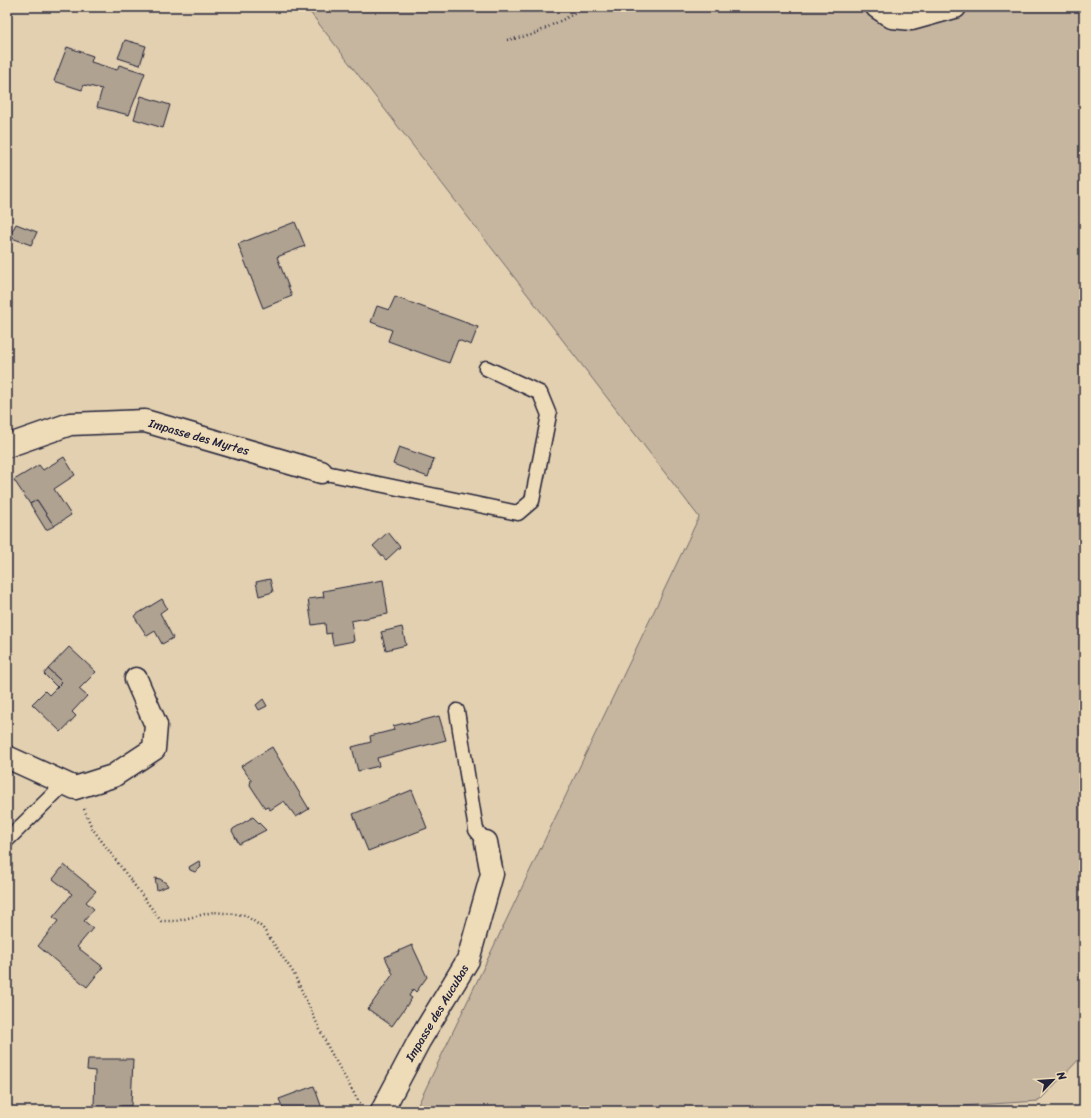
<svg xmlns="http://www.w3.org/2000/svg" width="1091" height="1118" font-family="Sriracha,sans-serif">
  <rect width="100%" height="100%" fill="#e2d0b0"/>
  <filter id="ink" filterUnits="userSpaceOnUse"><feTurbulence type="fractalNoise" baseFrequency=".025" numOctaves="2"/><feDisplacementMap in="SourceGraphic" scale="8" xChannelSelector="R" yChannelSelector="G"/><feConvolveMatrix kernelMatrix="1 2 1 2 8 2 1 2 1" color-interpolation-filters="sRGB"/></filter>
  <g filter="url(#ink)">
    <polygon fill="#c6b69f" stroke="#746c6d" points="306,7 1084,7 1084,1054 1039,1101 880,1111 415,1111 699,517"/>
    <g fill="#afa291" stroke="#22223b">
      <polygon points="125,40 146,46 140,65 118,58"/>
      <polygon points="67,47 93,56 91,62 117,70 119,65 145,73 129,115 97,107 102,89 84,85 82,90 54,81"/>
      <polygon points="141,96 170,105 163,128 134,119"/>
      <polygon points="295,222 305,246 277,257 292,296 263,308 238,244"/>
      <polygon points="16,224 37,232 31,245 9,237"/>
      <polygon points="395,297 478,327 471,345 458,340 449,363 388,341 392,330 371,322 377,306 389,310"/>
      <polygon points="399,447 434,459 428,477 393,464"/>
      <polygon points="64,457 75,475 54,489 71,515 54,526 37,500 30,504 14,480 39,465 43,470"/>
      <polygon points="37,500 54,526 46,530 30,504"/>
      <polygon points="388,532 400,547 386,560 373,546"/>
      <polygon points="7,576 12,593 7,595"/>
      <polygon points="270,579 273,592 259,596 256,582"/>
      <polygon points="383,580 388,614 351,621 354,641 333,645 331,633 326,634 325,623 312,625 308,599 324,597 323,591"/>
      <polygon points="162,599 167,608 160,613 173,638 162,644 155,631 147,636 134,616"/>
      <polygon points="402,627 406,645 386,650 381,632"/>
      <polygon points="69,647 96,672 79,689 87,696 72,712 76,716 61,732 32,704 45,691 49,695 62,682 48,669"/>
      <polygon points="48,669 62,682 57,687 44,674"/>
      <polygon points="263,699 267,706 259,710 256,705"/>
      <polygon points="439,716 446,740 377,758 379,766 358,771 352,747 371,742 370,736 394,730 393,726 409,722 409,724"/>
      <polygon points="272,747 309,809 296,817 284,801 270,810 268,807 265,808 250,785 251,780 241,766"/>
      <polygon points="412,790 427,828 368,851 353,814"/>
      <polygon points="253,817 266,830 239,844 232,831 233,829"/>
      <polygon points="199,861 201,867 199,869 195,872 190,870 189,867"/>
      <polygon points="64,865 96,891 86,902 94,909 84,921 93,928 77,947 103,967 87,987 38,946 58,921 53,917 72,894 53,879"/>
      <polygon points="155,878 160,879 166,883 168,886 157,890"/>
      <polygon points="412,945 427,977 416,992 413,989 409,996 412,998 392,1026 368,1009 393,974 385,957"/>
      <polygon points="88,1059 133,1059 131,1106 121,1106 121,1107 94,1107 95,1071 87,1070"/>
      <polygon points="314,1086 323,1111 300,1111 300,1110 297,1111 284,1111 279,1099"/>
    </g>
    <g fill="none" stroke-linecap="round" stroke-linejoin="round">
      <g stroke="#22223b" stroke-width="17">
        <g id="service">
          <polyline points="321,472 518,513 532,501 549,415 540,393 486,368"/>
          <polyline points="457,711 476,830 486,842"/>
          <polyline points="7,840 64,784"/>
        </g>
      </g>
      <g stroke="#22223b" stroke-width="25">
        <g id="minor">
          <polyline points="877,7 892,17 912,19 955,7"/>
          <polyline points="7,446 70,424 145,421 321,472"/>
          <polyline points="7,757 75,788 113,776 154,749 156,725 136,679"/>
          <polyline points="382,1111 419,1041 468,960 492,874 486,842"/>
        </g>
      </g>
      <g stroke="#22223b" stroke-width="2.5" stroke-dasharray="1 3" stroke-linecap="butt">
        <polyline points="507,40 532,35 588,7"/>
        <polyline points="84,809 92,828 161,921 176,921 213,912 245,915 262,927 293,972 329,1049 360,1104"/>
      </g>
      <use href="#service" stroke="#eedbb8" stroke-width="14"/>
      <use href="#minor" stroke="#eedbb8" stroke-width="22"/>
    </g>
  </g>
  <g text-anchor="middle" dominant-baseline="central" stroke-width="4" stroke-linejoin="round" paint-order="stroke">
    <g font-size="12" fill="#22223b" stroke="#eedbb8">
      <text transform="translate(199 437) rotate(16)">Impasse des Myrtes</text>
      <text transform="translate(437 1013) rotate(-59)">Impasse des Aucubas</text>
    </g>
  </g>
  <rect width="1091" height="1118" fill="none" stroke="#eedbb8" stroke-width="24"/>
  <rect x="12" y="12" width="1067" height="1094" fill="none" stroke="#22223b" stroke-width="1.5" filter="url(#ink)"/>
  <g transform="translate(1053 1080) rotate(65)" stroke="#eedbb8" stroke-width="3" paint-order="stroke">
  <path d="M0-3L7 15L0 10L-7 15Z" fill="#22223b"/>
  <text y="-6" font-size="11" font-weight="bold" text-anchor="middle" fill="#22223b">N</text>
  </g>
</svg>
